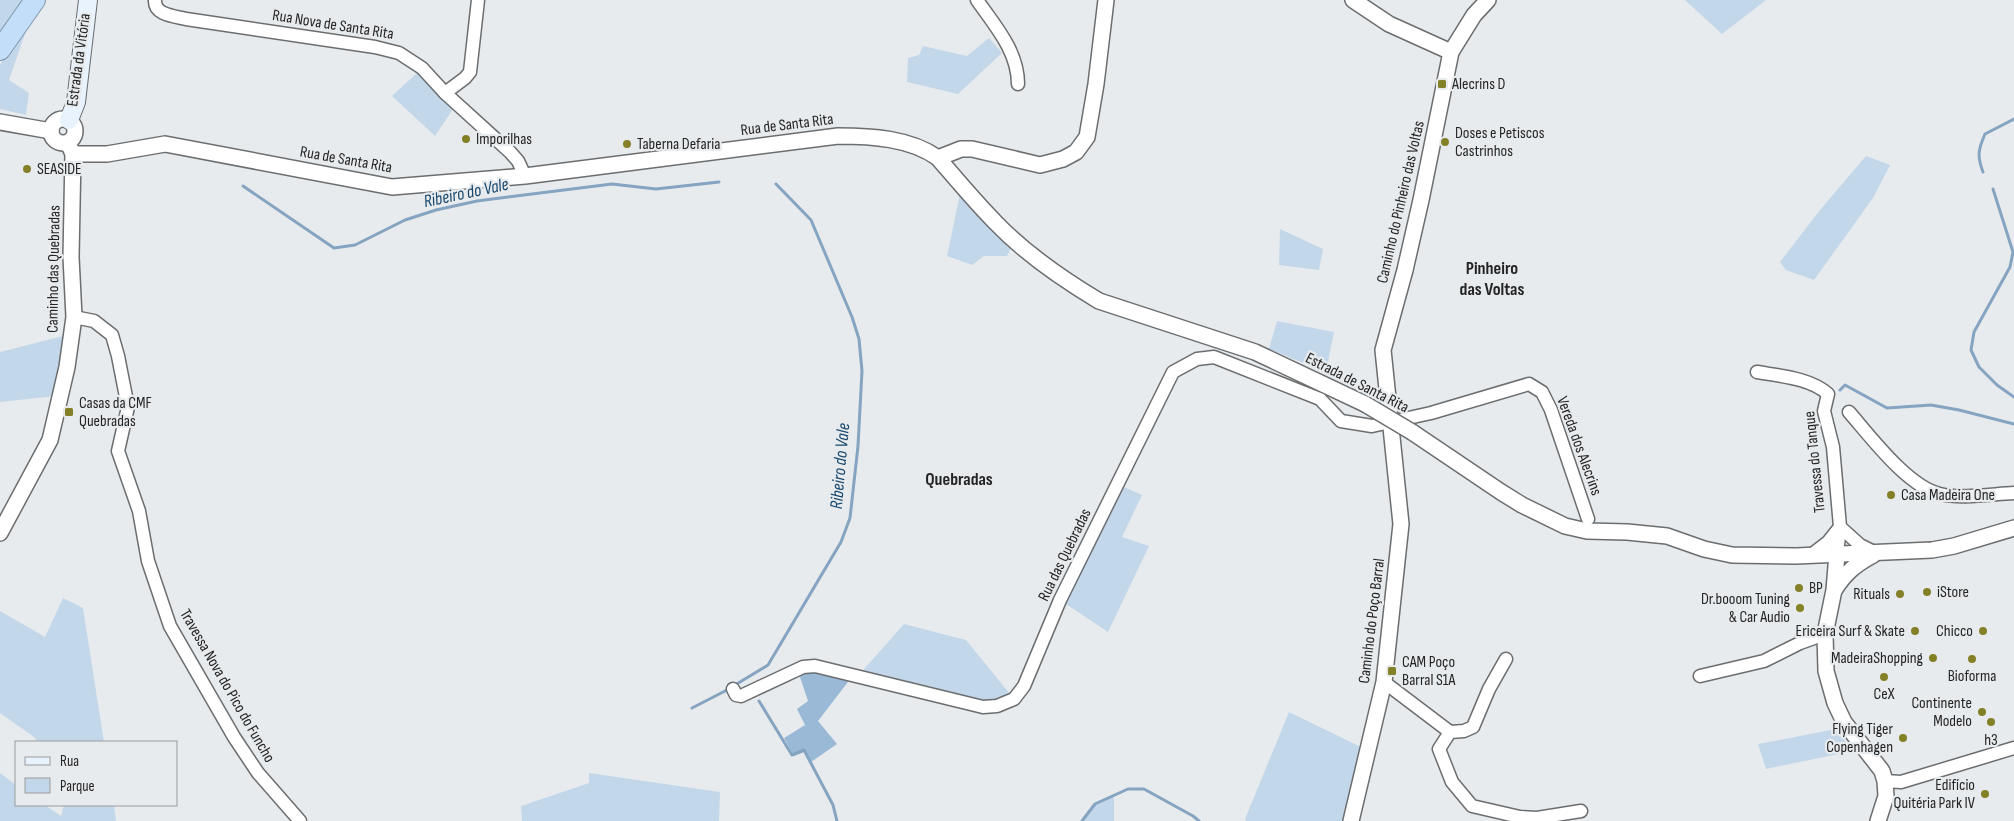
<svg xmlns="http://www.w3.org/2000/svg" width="2014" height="821" font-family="'Sofia Sans Condensed',sans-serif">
  <rect width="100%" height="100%" fill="#e8ebed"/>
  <g fill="#c3d7ea">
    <polygon points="0,0 28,0 0,39"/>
    <polygon points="1685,0 1766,0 1722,34"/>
    <polygon points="20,26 26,31 9,80 29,93 26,115 0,109 0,65"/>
    <polygon points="989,38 1002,53 958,94 907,82 908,58 919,55 923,46 967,56"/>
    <polygon points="418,72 455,106 435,136 392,96"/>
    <polygon points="1866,156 1890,165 1873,198 1814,280 1786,270 1780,262 1820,210"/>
    <polygon points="960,194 1011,248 1007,256 984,256 972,265 947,256"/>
    <polygon points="1280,229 1323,249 1319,270 1279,265"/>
    <polygon points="1277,321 1334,332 1326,372 1269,349"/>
    <polygon points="63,336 56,396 0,402 0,352"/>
    <polygon points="1117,484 1142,495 1122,537 1149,546 1108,632 1060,600"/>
    <polygon points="63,598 83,608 104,742 38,742 34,737 0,713 0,611 45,637"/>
    <polygon points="904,624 966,640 1014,699 997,706 858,676"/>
    <polygon points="1289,712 1363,748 1346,821 1246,821 1245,819"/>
    <polygon points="1836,729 1853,751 1766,769 1758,744"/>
    <polygon points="0,773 16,785 16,805 45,805 61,816 64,805 114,805 116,821 0,821"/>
    <polygon points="589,773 720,792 719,821 522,821 521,806 589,783"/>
    <polygon points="1114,794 1114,821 1081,821 1094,803"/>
  </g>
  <polygon fill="#99b9d7" points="805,671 851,678 818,721 837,744 811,762 804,752 794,756 784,738 805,725 797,709 808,701 800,677"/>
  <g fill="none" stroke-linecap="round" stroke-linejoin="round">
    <g stroke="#85a4c1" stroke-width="3">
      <path d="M1983 172C1977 156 1978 150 1985 134L2014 119"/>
      <polyline points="243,186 334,248 355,245 405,220 436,210 477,201 612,184 656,189 719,182"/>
      <polyline points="1993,189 2013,252 2010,267 1974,332 1971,350 1979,367 1997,385 2014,397"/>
      <polyline points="1840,390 1845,385 1887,408 1931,405 1959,410 2014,424"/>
      <polyline points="735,685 768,665 841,542 850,518 858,446 862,371 859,339 852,317 811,220 776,184"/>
      <polyline points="759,701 792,755 804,750 833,805 837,821"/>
      <polyline points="692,708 729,689"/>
      <polyline points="1082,821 1095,804 1128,789 1144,789 1193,816 1199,821"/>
    </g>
    <g stroke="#6b6d6f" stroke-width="15">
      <g id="minor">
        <path d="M155 0C154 15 174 16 186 19L375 47 399 53 422 68 445 93 510 152 518 161 525 176"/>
        <path d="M977 0C995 26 1018 51 1018 84"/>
        <polyline points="445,93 465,78 470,72 478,0"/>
        <polyline points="74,317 94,321 112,335 118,356 128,407 118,451 139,511 148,561 170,626 234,737 258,773 300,821"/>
        <path d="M1757 372C1780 376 1810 378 1828 394L1824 411 1833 447 1840 527 1837 554"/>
        <path d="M1849 412C1870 436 1908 487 1940 494 1961 499 1992 494 2014 493"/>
        <polyline points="1840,527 1860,545 1876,553"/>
        <polyline points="1810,556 1828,542 1840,527"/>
        <polyline points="1700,676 1764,661 1800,643 1825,634"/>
        <polyline points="1384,682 1450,732 1439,749 1452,782 1472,806 1520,817 1537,818 1581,811"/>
        <polyline points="733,689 736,695 741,696 803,667 815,666 983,707 997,706 1014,699 1024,686 1060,600 1173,372 1197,359 1214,357 1320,399 1341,421 1372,426 1431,413 1529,384 1542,392 1551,410 1588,519"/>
        <polyline points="1450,732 1464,731 1473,727 1489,689 1506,659"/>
        <polyline points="1885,781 1901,782 2014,748"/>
      </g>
    </g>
    <g stroke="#6b6d6f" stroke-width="18">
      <g id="tertiary">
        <polyline points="1353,0 1389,24 1451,52"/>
        <circle cx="63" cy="131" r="12"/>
        <polyline points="0,122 51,131"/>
        <path d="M73 154H107L165 144 392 187 525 176 838 136C871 136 910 138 938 158 957 180 976 203 997 224 1025 253 1064 280 1099 301L1255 352 1365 404"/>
        <polyline points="938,158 961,149 972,149 1040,165 1063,159 1076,152 1087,137 1096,84 1106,0"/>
        <polyline points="1412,432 1501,492 1522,505 1565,526 1587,531 1627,532 1667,536 1704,549 1732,555 1796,556 1932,550 1954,546 2014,528"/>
        <polyline points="0,533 50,440 67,367 74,317 71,257 73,154 68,143"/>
        <polyline points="1837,554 1834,590 1825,634 1826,671 1835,703 1844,722 1882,771 1885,781 1886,796 1878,821"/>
        <path d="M1835 589C1845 573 1856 564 1873 555"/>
        <polyline points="1351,821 1384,682 1401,524 1383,350 1405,270 1421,200 1451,52 1474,15 1488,0"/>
      </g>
    </g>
    <g stroke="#6b6d6f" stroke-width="20">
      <polyline id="secondary" points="69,120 76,102 88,0"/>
    </g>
    <g stroke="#8098ae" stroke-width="22">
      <polyline id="trunk" points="0,50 35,0"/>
    </g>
    <use href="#minor" stroke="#fff" stroke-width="12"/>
    <use href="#tertiary" stroke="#fff" stroke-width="15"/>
    <use href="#secondary" stroke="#e8f3fd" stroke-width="18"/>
    <use href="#trunk" stroke="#c2def8" stroke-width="20"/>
    <g stroke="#6b6d6f" stroke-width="18" stroke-linecap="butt">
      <polyline id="tertiary-bridge" points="1365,404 1412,432"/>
    </g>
    <use href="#tertiary-bridge" stroke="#fff" stroke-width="15"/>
  </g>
  <g fill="#848028" stroke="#e8ebed" stroke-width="2">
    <rect x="1437" y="79" width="10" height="10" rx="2.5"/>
    <circle cx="466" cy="139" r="5"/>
    <circle cx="1445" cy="142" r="5"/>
    <circle cx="627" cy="144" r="5"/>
    <circle cx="27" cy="169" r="5"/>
    <rect x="64" y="407" width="10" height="10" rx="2.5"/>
    <circle cx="1891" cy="495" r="5"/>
    <circle cx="1799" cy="588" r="5"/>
    <circle cx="1927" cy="592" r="5"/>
    <circle cx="1900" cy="594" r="5"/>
    <circle cx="1800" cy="608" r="5"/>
    <circle cx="1915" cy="631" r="5"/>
    <circle cx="1983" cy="631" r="5"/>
    <circle cx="1933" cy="658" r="5"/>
    <circle cx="1972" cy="659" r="5"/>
    <rect x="1387" y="666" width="10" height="10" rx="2.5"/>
    <circle cx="1884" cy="677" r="5"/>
    <circle cx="1982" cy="712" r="5"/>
    <circle cx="1991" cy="722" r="5"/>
    <circle cx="1903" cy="738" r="5"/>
    <circle cx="1985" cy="794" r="5"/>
  </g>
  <g text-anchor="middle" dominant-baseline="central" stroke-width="4.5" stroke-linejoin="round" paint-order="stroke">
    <g font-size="16" fill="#232425" stroke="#e8ebed">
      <text transform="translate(333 25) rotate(9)">Rua Nova de Santa Rita</text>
      <text transform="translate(79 60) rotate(-82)">Estrada da Vitória</text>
      <text transform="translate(787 125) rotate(-7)">Rua de Santa Rita</text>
      <text transform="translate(346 160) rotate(10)">Rua de Santa Rita</text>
      <text transform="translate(1401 202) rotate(-77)">Caminho do Pinheiro das Voltas</text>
      <text transform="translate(54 269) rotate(-89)">Caminho das Quebradas</text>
      <text transform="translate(1357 383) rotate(27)">Estrada de Santa Rita</text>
      <text transform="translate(1579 446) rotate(70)">Vereda dos Alecrins</text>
      <text transform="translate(1815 462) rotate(-96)">Travessa do Tanque</text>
      <text transform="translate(1065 555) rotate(-64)">Rua das Quebradas</text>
      <text transform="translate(1372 621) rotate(-83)">Caminho do Poço Barral</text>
      <text transform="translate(227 686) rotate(60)">Travessa Nova do Pico do Funcho</text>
    </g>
    <g font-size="16" fill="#232425" stroke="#e8ebed" text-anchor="start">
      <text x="1452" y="84">Alecrins D</text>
      <text x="1455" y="133">Doses e Petiscos<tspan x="1455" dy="18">Castrinhos</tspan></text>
      <text x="476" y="139">Imporilhas</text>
      <text x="637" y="144">Taberna Defaria</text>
      <text x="37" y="169">SEASIDE</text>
      <text x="79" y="403">Casas da CMF<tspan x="79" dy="18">Quebradas</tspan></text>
      <text x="1901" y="495">Casa Madeira One</text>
      <text x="1809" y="588">BP</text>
      <text x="1937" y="592">iStore</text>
      <text x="1890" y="594" text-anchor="end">Rituals</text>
      <text x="1790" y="599" text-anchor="end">Dr.booom Tuning<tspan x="1790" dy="18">&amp; Car Audio</tspan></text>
      <text x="1905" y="631" text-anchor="end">Ericeira Surf &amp; Skate</text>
      <text x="1973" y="631" text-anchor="end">Chicco</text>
      <text x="1923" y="658" text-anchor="end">MadeiraShopping</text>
      <text x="1402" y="662">CAM Poço<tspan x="1402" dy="18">Barral S1A</tspan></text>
      <text x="1972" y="676" text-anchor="middle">Bioforma</text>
      <text x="1884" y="694" text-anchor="middle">CeX</text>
      <text x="1972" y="703" text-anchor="end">Continente<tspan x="1972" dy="18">Modelo</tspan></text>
      <text x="1893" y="729" text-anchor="end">Flying Tiger<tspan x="1893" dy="18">Copenhagen</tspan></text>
      <text x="1991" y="740" text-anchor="middle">h3</text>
      <text x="1975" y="785" text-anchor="end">Edifício<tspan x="1975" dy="18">Quitéria Park IV</tspan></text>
    </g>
    <g font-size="18" font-style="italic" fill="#16476e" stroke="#e8ebed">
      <text transform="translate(466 193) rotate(-12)">Ribeiro do Vale</text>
      <text transform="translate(840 466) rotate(-85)">Ribeiro do Vale</text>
    </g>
    <g font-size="18" font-weight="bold" fill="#232425" stroke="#e8ebed">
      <text x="1492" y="268">Pinheiro<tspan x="1492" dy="21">das Voltas</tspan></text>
      <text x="959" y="479">Quebradas</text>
    </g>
  </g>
  <rect x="15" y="741" width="162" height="65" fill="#e8ebed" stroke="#999b9d"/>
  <rect x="25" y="757" width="25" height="8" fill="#e8f3fd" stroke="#999b9d"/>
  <text x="60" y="766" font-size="15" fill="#232425">Rua</text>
  <rect x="25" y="778" width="25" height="15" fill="#c3d7ea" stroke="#999b9d"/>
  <text x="60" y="791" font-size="15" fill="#232425">Parque</text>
</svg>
